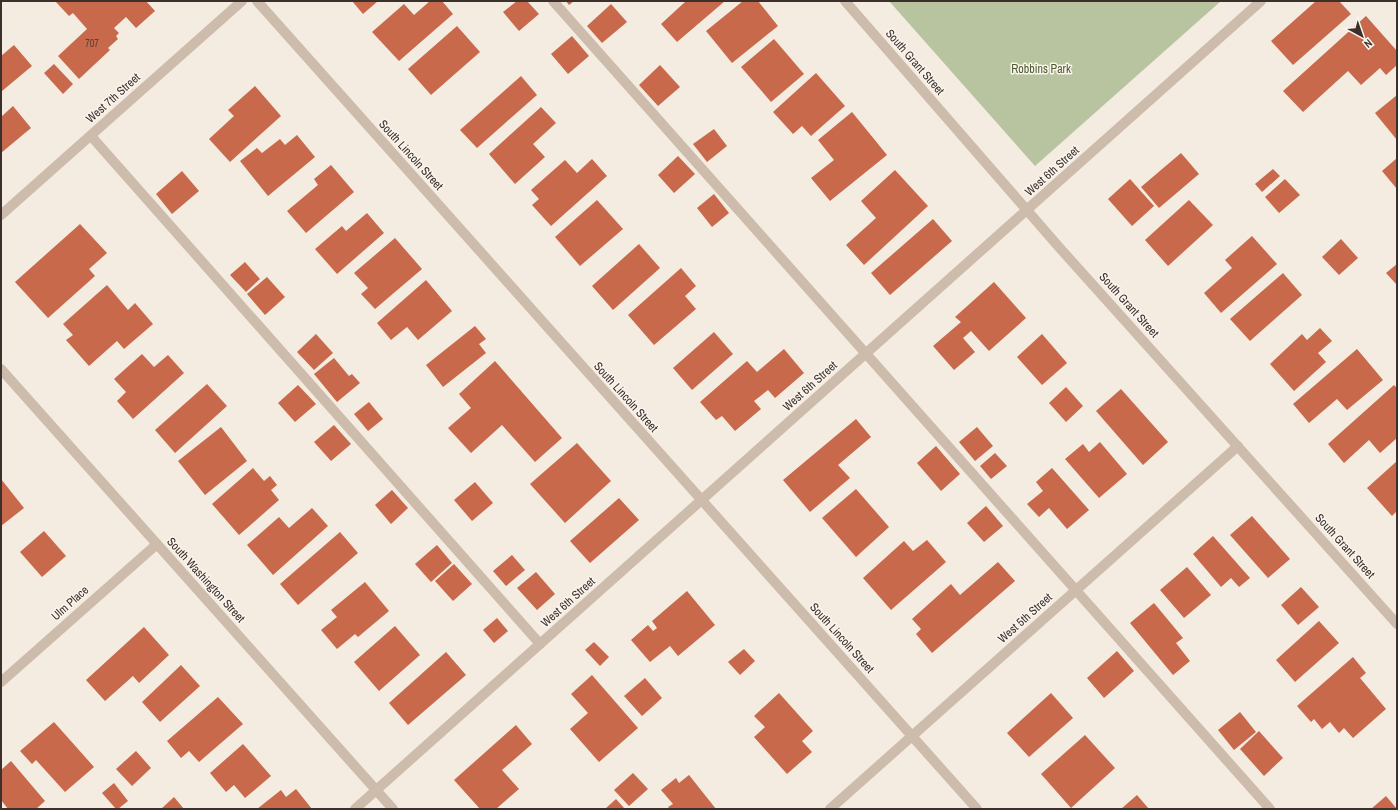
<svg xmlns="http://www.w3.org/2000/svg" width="1398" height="810" font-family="'Archivo Narrow',sans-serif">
  <rect width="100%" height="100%" fill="#f4ebe1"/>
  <polygon fill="#b8c4a0" points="889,1 1221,1 1035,166"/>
  <g fill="#c8694b">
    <polygon points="55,1 146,1 155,11 136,28 126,17 114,28 119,33 116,36 118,39 108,48 110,50 79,79 58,56 87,29 73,13 69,16"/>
    <polygon points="352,1 378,1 363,14"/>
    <polygon points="430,1 442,1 453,14 399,61 372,32 404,4 414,15"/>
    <polygon points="517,1 527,1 539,14 519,31 503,12"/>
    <polygon points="566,1 574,1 569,5"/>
    <polygon points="684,1 725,1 677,42 661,24 685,2"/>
    <polygon points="743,1 758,1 778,26 732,63 706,31"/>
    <polygon points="1316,1 1339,1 1351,14 1293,65 1271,41"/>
    <polygon points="611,4 627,22 602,43 587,26"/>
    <polygon points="1366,16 1397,51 1397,65 1386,75 1380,68 1361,85 1348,71 1303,112 1283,91"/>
    <polygon points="457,26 480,52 431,95 408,69"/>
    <polygon points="572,36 589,56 568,74 551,54"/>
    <polygon points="774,39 804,74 771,102 741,67"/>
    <polygon points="14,45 32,66 2,91 1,56"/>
    <polygon points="54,64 73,84 63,94 44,73"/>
    <polygon points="660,65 680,87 658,106 639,85"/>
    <polygon points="816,73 845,106 811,136 802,126 793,134 773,112"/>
    <polygon points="521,76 537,95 477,148 460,130"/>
    <polygon points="255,86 281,116 230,162 209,139 234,116 228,110"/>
    <polygon points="1397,95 1397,140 1375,113"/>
    <polygon points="13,106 31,128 1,153 1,117"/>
    <polygon points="541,107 556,123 533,144 545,157 515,184 489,154"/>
    <polygon points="852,112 887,155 830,201 811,178 834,160 818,140"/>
    <polygon points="714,129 727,146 707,162 693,144"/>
    <polygon points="297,135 315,157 268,196 240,161 257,148 262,153 280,139 285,145"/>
    <polygon points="1181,153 1199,174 1159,208 1141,187"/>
    <polygon points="678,156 695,174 674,193 658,175"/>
    <polygon points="1397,158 1397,189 1382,171"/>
    <polygon points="592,159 607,176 551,226 532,205 539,199 531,190 565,160 577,173"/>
    <polygon points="331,165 354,192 306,233 287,211 318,185 314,179"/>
    <polygon points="1273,169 1280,176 1262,192 1255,184"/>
    <polygon points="895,170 928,206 864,265 846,245 876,218 861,201"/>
    <polygon points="182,171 199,191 172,214 156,194"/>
    <polygon points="1130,179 1154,206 1132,226 1108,199"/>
    <polygon points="1285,179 1300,195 1279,213 1265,197"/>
    <polygon points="714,194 729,213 712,227 697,208"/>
    <polygon points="597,200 623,229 580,266 555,237"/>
    <polygon points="1189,200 1213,225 1168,266 1145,240"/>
    <polygon points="367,213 384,233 337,274 315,249 342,226 346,231"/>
    <polygon points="933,219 952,241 890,295 871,273"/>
    <polygon points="80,224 107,253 89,269 95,276 48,318 15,282"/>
    <polygon points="1252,236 1277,264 1221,313 1204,293 1232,268 1225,260"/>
    <polygon points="395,238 422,269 375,309 361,294 368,288 354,273"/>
    <polygon points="1341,239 1358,258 1339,275 1322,257"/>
    <polygon points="639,244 660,268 613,310 592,286"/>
    <polygon points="245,262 260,279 246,292 230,275"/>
    <polygon points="1397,264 1397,285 1386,273"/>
    <polygon points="681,268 696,286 685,296 696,309 654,345 628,315"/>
    <polygon points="1283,273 1302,295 1250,341 1230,319"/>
    <polygon points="267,277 285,297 265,315 247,294"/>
    <polygon points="426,280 452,311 418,340 407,327 391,340 377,323"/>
    <polygon points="994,282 1026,318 989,351 971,331 963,338 975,352 954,370 933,346 961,322 955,317"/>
    <polygon points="107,285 128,310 135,303 153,324 124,349 117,341 89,366 66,340 73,335 63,324"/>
    <polygon points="475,326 486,339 479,344 486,353 443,387 426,365"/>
    <polygon points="1320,328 1332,341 1318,353 1326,362 1294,391 1270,364 1302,334 1307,340"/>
    <polygon points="714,332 733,354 692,390 673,368"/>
    <polygon points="316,334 333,353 314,370 297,352"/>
    <polygon points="1042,334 1067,363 1042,385 1017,357"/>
    <polygon points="784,349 804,373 775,398 768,390 754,401 761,409 735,431 722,416 716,420 700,402 747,361 757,372"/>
    <polygon points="1357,349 1383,380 1347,410 1337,399 1309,423 1293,404"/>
    <polygon points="142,354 154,367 168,355 184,373 133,419 117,401 126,392 114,379"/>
    <polygon points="334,358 349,376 352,374 360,383 337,402 314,374"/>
    <polygon points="495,361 562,438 535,462 502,425 471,453 448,428 471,408 459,394"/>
    <polygon points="207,384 227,406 175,453 155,430"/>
    <polygon points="298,385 316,404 295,422 278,403"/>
    <polygon points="1394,385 1397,388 1397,438 1380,453 1369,440 1344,463 1328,444"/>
    <polygon points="1066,387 1083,406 1066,422 1049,403"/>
    <polygon points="1121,389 1168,442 1143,465 1096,411"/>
    <polygon points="369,402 383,419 368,431 354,414"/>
    <polygon points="856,419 871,437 838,465 850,478 810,512 783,480"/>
    <polygon points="334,425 351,444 331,461 314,442"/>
    <polygon points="221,427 247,461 205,495 178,461"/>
    <polygon points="977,427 993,446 975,461 959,442"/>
    <polygon points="1100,442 1127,474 1099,498 1065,459 1083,444 1089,452"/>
    <polygon points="577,443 611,481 565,523 530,484"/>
    <polygon points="936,446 960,474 941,491 917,463"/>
    <polygon points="995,453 1007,466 991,479 980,466"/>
    <polygon points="1397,461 1397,511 1392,516 1367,488"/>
    <polygon points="253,468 264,481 270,476 277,485 271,490 279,500 239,535 212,504"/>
    <polygon points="1052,468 1089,510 1067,529 1049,508 1039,517 1027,504 1043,491 1036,482"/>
    <polygon points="1,479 24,508 1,526"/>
    <polygon points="475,482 493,503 472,521 454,500"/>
    <polygon points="856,489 889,527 856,557 822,518"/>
    <polygon points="392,490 408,508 391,524 375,505"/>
    <polygon points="619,498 639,520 590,563 570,541"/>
    <polygon points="986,506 1003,526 984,542 967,523"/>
    <polygon points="312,508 328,526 273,575 247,545 279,517 289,528"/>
    <polygon points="1252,516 1290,559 1268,578 1230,535"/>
    <polygon points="44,531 66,556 42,577 20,552"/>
    <polygon points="340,532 358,553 298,605 280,584"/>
    <polygon points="1213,536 1250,578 1239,587 1231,578 1221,587 1193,554"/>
    <polygon points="927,540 946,562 891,610 863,578 904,541 913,551"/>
    <polygon points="437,545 452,563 431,582 415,564"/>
    <polygon points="512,555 525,570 506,586 493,571"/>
    <polygon points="998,562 1015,581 932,653 916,634 921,629 912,619 951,584 960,595"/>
    <polygon points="454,564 472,584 453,601 435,581"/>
    <polygon points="1187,567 1211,595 1184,618 1160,590"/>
    <polygon points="536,572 555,594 537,610 517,588"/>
    <polygon points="365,582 389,611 358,637 355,634 337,649 321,630 337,617 331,610"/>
    <polygon points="1301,587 1319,607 1298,625 1281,605"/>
    <polygon points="687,591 715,625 678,656 670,646 650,662 631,640 648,625 653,631 657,628 652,621"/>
    <polygon points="1154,603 1183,638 1176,643 1190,661 1173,675 1130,623"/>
    <polygon points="497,618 508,631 494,643 483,630"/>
    <polygon points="1319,621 1339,643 1295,682 1276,660"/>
    <polygon points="395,626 420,655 379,691 354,662"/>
    <polygon points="144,627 169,655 139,683 133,676 105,701 86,680"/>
    <polygon points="594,642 609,657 600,666 585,650"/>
    <polygon points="744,649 755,661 740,675 728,662"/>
    <polygon points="1117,651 1134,671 1104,698 1087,678"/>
    <polygon points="446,652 466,675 408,725 389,703"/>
    <polygon points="1353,657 1366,673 1360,678 1386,709 1353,738 1344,728 1339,733 1330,722 1322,729 1314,719 1311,722 1297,706"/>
    <polygon points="181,665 200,686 160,722 142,702"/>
    <polygon points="592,675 638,728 599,762 570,729 588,713 571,694"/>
    <polygon points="645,678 662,698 642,716 624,696"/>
    <polygon points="779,693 813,731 802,741 812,752 787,774 754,737 765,727 754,716"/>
    <polygon points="1051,693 1073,718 1029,757 1007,733"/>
    <polygon points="218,697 243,724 199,762 189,751 181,758 167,741"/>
    <polygon points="1240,712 1256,732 1234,750 1218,730"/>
    <polygon points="54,722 94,767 65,792 36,760 32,764 20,751"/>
    <polygon points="516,725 532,744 502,770 519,789 496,809 480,809 454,780"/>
    <polygon points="1259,731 1283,758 1264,776 1240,749"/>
    <polygon points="1085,735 1115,768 1071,808 1041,774"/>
    <polygon points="243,744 271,776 245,798 234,785 226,792 210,773"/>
    <polygon points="136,751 151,768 132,786 116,769"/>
    <polygon points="11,761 45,801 36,809 8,809 1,800 1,770"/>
    <polygon points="633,773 648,789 629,806 614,790"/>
    <polygon points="689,775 716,809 670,809 668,807 673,804 661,790 676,778 679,783"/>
    <polygon points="114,783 128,801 118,809 116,809 102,793"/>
    <polygon points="296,789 312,809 257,809 281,790 286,797"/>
    <polygon points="1137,795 1149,809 1121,809"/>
    <polygon points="1386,796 1397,809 1371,809"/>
    <polygon points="174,797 184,809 161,809"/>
    <polygon points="616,799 625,809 605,809"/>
  </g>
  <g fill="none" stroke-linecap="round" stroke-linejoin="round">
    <g stroke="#cdbbac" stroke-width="10">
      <polyline points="257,1 977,809"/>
      <polyline points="553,1 1270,809"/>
      <polyline points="845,1 1058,246 1397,624"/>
      <polyline points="91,136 540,644"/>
      <polyline points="1,215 242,1"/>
      <polyline points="1,369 393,809"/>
      <polyline points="1,682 157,544"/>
      <polyline points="355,809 1261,1"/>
      <polyline points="830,809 1238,446"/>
    </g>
  </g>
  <g text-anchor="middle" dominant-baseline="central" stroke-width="3" stroke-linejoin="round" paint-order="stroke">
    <g font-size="10" fill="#5e3e33">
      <text x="92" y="43">707</text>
    </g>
    <g font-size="12" fill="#3b302b" stroke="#fbf5ee">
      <text transform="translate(915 62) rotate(49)">South Grant Street</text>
      <text transform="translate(113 98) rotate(-42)">West 7th Street</text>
      <text transform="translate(411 155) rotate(48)">South Lincoln Street</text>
      <text transform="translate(1052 171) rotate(-42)">West 6th Street</text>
      <text transform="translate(1129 305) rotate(48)">South Grant Street</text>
      <text transform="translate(810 386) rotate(-42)">West 6th Street</text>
      <text transform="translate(626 397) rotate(48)">South Lincoln Street</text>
      <text transform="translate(1345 546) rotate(48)">South Grant Street</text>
      <text transform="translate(206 580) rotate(48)">South Washington Street</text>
      <text transform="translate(568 602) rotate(-42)">West 6th Street</text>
      <text transform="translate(70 603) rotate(-42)">Ulm Place</text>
      <text transform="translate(1025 618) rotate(-42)">West 5th Street</text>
      <text transform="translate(842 638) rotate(48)">South Lincoln Street</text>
    </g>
    <g font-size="12" fill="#4a5a2e" stroke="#fbf5ee">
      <text x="1041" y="69">Robbins Park</text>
    </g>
  </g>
  <rect width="1398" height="810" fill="none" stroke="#3b302b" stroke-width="4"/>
  <g transform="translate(1362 36) rotate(140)" stroke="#fbf5ee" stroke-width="3" paint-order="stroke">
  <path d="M0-3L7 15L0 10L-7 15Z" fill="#3b302b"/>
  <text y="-6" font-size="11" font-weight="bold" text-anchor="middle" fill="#3b302b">N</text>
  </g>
</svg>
